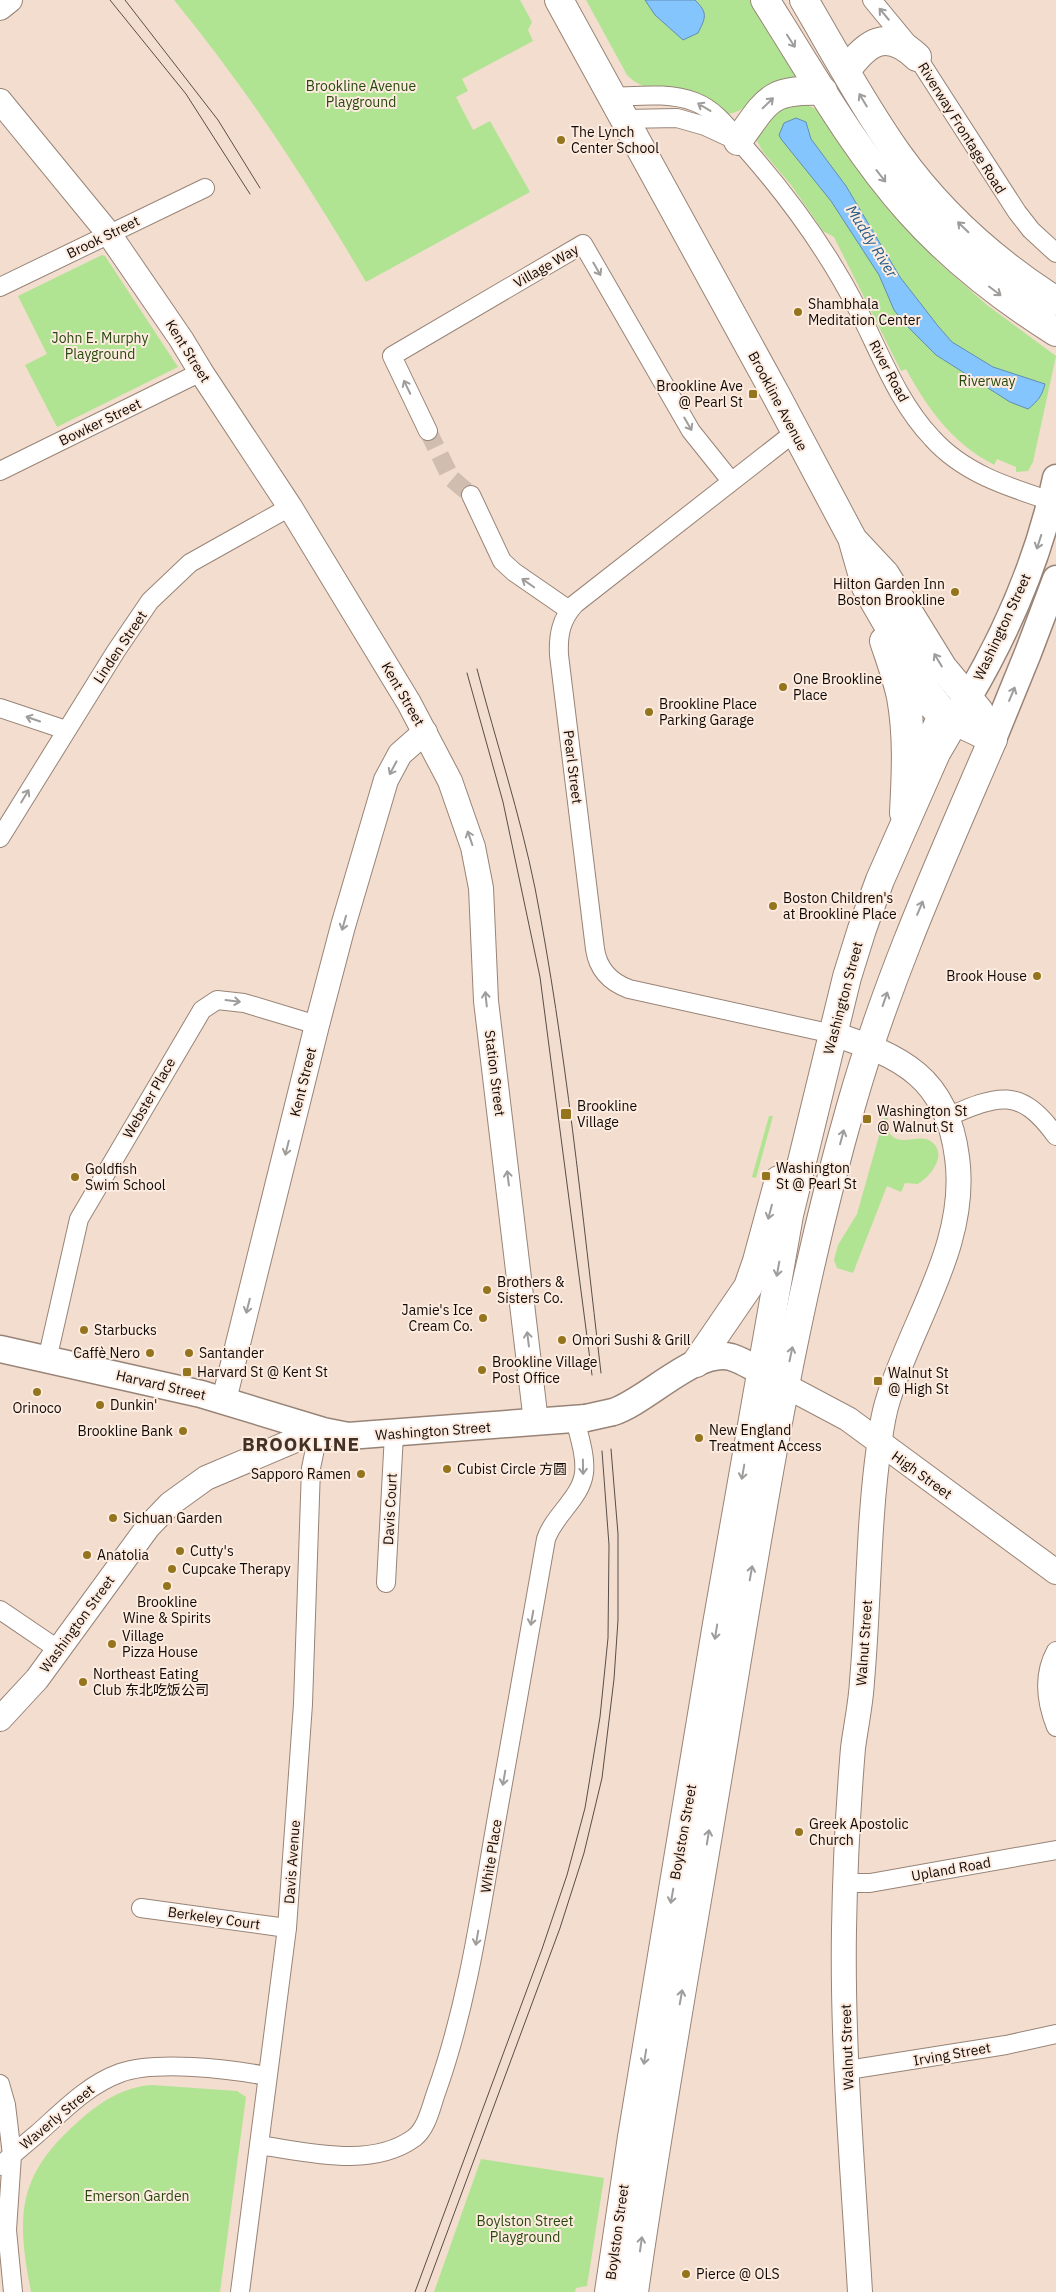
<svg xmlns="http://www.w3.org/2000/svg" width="1056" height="2292" font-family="'IBM Plex Sans','Noto Sans SC',sans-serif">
  <rect width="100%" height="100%" fill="#f3ddce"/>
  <g fill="#b0e493">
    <path d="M174 0H520L532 22 528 30 533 41 462 79 468 91 456 97 473 130 490 121 530 192 366 282C308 183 247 89 174 0Z"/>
    <path d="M586 0H750L796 75C791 81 781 79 774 83 758 94 748 110 729 114 705 105 642 93 627 75Z"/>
    <path d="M804 103 821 112 852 161 886 205 938 262 987 305 1056 356 1033 462 1028 471 1016 472V467L997 459 994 465 991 463C952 443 926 406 906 369L901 371 834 237 823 231 791 185 763 152 757 141C769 113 776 110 804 103Z"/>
    <polygon points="102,255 105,256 178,367 57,427 25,365 47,354 18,296"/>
    <path d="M886 1111C891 1118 883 1127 892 1136 903 1146 920 1133 932 1142 948 1155 930 1177 918 1184L905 1183 901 1192 887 1186 853 1273 837 1268 834 1260 838 1245 857 1214Z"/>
    <polygon points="769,1116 773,1116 756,1178 752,1177"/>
    <path d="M152 2085 237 2091 246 2097 220 2292H31C16 2215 17 2175 79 2121 100 2102 123 2087 152 2085Z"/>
    <polygon points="481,2159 604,2178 587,2286 576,2288 575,2292 434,2292"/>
  </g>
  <g fill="#85c5fd" stroke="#628db3">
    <path d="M645 0H695C708 13 706 17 698 33L683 40 655 15Z"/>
    <path d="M796 118 806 122 811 139 846 186 900 277 938 326 952 342 993 367 1045 384C1042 396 1038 401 1028 409L1010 402 936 355 906 325 894 310 879 275 831 201 781 139 779 135 784 123Z"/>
  </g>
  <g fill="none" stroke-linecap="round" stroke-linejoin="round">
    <polyline stroke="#d1bdb0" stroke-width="18" stroke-dasharray="18 9" stroke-linecap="butt" points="428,431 451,478 471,495"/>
    <g stroke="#988477" stroke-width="20">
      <g id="street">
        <polyline points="872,0 910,46 1017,212 1031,230 1056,253"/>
        <path d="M612 97C640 96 669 92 695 102 718 111 731 132 747 150 790 199 827 250 857 308 880 352 897 401 932 438 963 473 1008 487 1051 501"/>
        <polyline points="624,119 677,118 705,126 733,139"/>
        <polyline points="0,287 205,188"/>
        <polyline points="428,431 392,356 583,244 691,431 731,481"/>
        <path d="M795 432 575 604C561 619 558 635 559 655L595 949C598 969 610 982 629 989L833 1034"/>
        <polyline points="0,471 201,372"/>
        <polyline points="471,495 502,561 514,572 569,610"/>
        <polygon points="913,691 936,717 916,761 913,712 909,694"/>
        <polyline points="0,708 66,730"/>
        <polyline points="0,838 116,651 150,601 190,563 290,507"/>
        <path d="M947 1117C998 1095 1020 1086 1056 1136"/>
        <polyline points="47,1360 79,1219 202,1010 217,1000 244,1003 317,1025"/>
        <polyline points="386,1583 394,1434"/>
        <polyline points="0,1610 59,1650"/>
        <path d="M1056 1651C1042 1676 1046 1702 1056 1727"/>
        <polyline points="846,1883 870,1883 1056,1850"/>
        <polyline points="141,1908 287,1928"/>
        <polyline points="848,2070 1006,2045 1056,2034"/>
        <polyline points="0,2084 6,2105 12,2155 7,2230 13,2292"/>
        <path d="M259 2145C308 2152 371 2169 414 2138 427 2128 431 2107 436 2093 470 1998 482 1899 500 1800 515 1713 531 1626 546 1539 554 1515 581 1498 584 1473 586 1456 579 1436 575 1419"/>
        <path d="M0 2166C12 2155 25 2144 37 2134 63 2111 87 2085 120 2073 156 2060 229 2069 267 2076"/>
        <polyline points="240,2292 287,1928 303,1704 311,1468 319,1430"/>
      </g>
    </g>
    <g stroke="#988477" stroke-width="26">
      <g id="secondary">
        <polyline points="0,8 10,0"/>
        <polyline points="0,101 109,234 181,339 201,372 290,507 409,703 450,781 473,847 481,888 486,1001 536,1422"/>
        <path d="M833 1034C902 1056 947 1078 957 1157 969 1244 912 1320 888 1400 883 1415 881 1431 879 1446 868 1524 869 1603 862 1681 861 1703 856 1725 853 1748 848 1808 845 1869 844 1929 842 2050 853 2171 860 2292"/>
        <polyline points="784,1385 848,1419 1056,1572"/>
        <polyline points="224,1400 317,1025 343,926 386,780 400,754 425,732"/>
        <polyline points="0,1719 37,1679 148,1527 170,1504 206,1478 319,1430"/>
      </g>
    </g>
    <g stroke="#988477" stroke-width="29">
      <g id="primary">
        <path d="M968 698C1008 630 1040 555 1056 478"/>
        <polyline points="993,739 1028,653 1056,579"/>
        <polyline points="0,1349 201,1394 323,1431 348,1436 586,1418"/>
        <path d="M613 1412C647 1401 696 1348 731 1357 747 1362 764 1374 779 1382"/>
      </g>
    </g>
    <g stroke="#988477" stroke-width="30">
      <g id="highway">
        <polyline points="559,0 776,395 852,538 866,587 927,692 943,712 955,721 993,739"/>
        <path d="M765 0C811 72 853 148 910 212 953 260 1002 298 1056 332"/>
        <path d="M804 0C834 51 863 105 897 153 939 212 995 262 1056 301"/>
        <path d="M846 71C867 42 886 28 917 57"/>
        <path d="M738 141C768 99 769 89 823 91"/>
        <polyline points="856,543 885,574 943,668 979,711"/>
        <path d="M884 641C890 659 897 678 901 697 908 735 906 774 904 813"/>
        <polyline points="696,1363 748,1287 757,1261 779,1180"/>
        <polyline points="609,2292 632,2137 717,1624 789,1215 847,977 862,929 880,880 936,753 968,698"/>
        <path d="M634 2292C661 2101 696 1911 727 1720 761 1514 793 1308 851 1106 887 979 941 860 993 739"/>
      </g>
    </g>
    <use href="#street" stroke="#fff" stroke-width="18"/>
    <use href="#secondary" stroke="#fff" stroke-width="24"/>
    <use href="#primary" stroke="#fff" stroke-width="26"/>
    <use href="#highway" stroke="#fff" stroke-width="28"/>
    <g stroke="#594e47" stroke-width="1">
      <polyline points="110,0 186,94 250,194"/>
      <polyline points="125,0 218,120 260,188"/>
      <path d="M477 669C496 742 520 814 535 888 566 1048 582 1211 601 1373"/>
      <polyline points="467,673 503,802 540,977 592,1375"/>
      <polyline points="415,2292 542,1949 567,1875 585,1808 600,1717 608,1638 609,1545 602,1451"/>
      <polyline points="425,2292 560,1928 584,1853 602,1778 614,1679 618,1620 618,1534 611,1449"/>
    </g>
    <g stroke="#988477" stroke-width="29" stroke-linecap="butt">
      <polyline id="primary-bridge" points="586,1418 613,1412"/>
    </g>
    <use href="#primary-bridge" stroke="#fff" stroke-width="26"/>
  </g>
  <defs><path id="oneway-shaft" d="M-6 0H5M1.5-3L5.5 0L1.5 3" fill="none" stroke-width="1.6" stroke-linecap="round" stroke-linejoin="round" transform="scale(1.25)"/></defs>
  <g stroke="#9f9d9b">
    <use href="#oneway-shaft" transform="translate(884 14) rotate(-130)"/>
    <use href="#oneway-shaft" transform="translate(791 41) rotate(57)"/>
    <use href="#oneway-shaft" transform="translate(863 100) rotate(-121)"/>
    <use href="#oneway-shaft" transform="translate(768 103) rotate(-44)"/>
    <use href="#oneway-shaft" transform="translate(704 107) rotate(-149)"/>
    <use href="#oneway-shaft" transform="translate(881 176) rotate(52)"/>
    <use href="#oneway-shaft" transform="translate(963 227) rotate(-136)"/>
    <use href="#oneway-shaft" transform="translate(597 269) rotate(60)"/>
    <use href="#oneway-shaft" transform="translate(995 291) rotate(37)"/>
    <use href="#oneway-shaft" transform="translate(407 387) rotate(-116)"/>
    <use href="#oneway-shaft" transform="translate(688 424) rotate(60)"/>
    <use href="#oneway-shaft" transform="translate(1039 542) rotate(108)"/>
    <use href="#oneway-shaft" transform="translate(528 583) rotate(-145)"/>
    <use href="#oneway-shaft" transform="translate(938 660) rotate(-121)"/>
    <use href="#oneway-shaft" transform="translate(1012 694) rotate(-67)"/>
    <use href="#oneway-shaft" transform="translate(33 719) rotate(-161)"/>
    <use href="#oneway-shaft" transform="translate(393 768) rotate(118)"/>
    <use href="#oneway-shaft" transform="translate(25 796) rotate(-59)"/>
    <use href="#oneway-shaft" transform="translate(470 838) rotate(-109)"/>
    <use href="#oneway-shaft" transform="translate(920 908) rotate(-67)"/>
    <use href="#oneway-shaft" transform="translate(344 923) rotate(106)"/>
    <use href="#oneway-shaft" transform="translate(486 999) rotate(-96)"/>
    <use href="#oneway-shaft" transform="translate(885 999) rotate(-71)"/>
    <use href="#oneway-shaft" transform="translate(233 1001) rotate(7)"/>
    <use href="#oneway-shaft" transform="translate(842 1137) rotate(-75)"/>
    <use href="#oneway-shaft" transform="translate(287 1148) rotate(104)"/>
    <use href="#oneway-shaft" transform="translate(508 1178) rotate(-97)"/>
    <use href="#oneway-shaft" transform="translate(770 1212) rotate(105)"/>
    <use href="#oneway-shaft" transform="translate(778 1269) rotate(100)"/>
    <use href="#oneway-shaft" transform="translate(248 1306) rotate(104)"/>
    <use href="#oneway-shaft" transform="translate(528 1339) rotate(-97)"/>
    <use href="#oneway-shaft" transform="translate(791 1354) rotate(-78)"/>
    <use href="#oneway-shaft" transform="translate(583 1467) rotate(89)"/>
    <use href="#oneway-shaft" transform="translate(743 1472) rotate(100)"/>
    <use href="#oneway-shaft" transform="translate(751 1573) rotate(-80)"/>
    <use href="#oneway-shaft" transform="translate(532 1618) rotate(100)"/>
    <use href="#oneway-shaft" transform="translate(716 1632) rotate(99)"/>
    <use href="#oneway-shaft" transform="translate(504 1778) rotate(100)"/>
    <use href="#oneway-shaft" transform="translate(708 1837) rotate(-81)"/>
    <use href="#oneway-shaft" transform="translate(672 1896) rotate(100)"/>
    <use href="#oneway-shaft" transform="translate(477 1938) rotate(100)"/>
    <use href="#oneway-shaft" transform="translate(681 1997) rotate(-80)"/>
    <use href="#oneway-shaft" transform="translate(645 2057) rotate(99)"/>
    <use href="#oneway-shaft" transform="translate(641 2244) rotate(-82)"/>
  </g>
  <g fill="#94741c" stroke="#fdebdf" stroke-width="2">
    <circle cx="561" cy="140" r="5"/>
    <circle cx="798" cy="312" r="5"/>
    <rect x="748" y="389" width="10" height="10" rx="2.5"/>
    <circle cx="955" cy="592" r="5"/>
    <circle cx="783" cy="687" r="5"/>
    <circle cx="649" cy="712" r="5"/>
    <circle cx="773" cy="906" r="5"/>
    <circle cx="1037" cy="976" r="5"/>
    <rect x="560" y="1108" width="12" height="12" rx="2.5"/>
    <rect x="862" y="1114" width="10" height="10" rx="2.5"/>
    <rect x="761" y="1171" width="10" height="10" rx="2.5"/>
    <circle cx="75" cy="1177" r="5"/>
    <circle cx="487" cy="1290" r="5"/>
    <circle cx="483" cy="1318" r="5"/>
    <circle cx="84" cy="1330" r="5"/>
    <circle cx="562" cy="1340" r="5"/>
    <circle cx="150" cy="1353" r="5"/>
    <circle cx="189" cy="1353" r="5"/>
    <circle cx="482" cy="1370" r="5"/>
    <rect x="182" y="1367" width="10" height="10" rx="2.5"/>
    <rect x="873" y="1376" width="10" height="10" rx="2.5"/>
    <circle cx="37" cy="1392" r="5"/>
    <circle cx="100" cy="1405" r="5"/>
    <circle cx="183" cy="1431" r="5"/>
    <circle cx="699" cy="1438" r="5"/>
    <circle cx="447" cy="1469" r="5"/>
    <circle cx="361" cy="1474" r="5"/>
    <circle cx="113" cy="1518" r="5"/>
    <circle cx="180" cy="1551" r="5"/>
    <circle cx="87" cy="1555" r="5"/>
    <circle cx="172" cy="1569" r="5"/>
    <circle cx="167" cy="1586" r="5"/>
    <circle cx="112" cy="1644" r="5"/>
    <circle cx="83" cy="1682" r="5"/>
    <circle cx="799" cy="1832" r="5"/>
    <circle cx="686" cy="2274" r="5"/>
  </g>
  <g text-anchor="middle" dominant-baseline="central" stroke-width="4" stroke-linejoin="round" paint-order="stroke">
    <g font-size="14" fill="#27490d" stroke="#fdebdf">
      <text x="361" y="86">Brookline Avenue<tspan x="361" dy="16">Playground</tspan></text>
      <text x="100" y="338">John E. Murphy<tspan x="100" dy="16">Playground</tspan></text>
      <text x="987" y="381">Riverway</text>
      <text x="137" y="2196">Emerson Garden</text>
      <text x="525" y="2221">Boylston Street<tspan x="525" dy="16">Playground</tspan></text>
    </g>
    <g font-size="14" fill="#100a06" stroke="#fdebdf">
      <text transform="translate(962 128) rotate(58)">Riverway Frontage Road</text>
      <text transform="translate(103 237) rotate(-26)">Brook Street</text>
      <text transform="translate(546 266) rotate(-30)">Village Way</text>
      <text transform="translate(188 351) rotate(58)">Kent Street</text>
      <text transform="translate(889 371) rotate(62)">River Road</text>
      <text transform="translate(778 401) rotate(62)">Brookline Avenue</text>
      <text transform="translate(100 422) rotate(-26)">Bowker Street</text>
      <text transform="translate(1002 627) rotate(-65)">Washington Street</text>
      <text transform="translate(120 647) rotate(-56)">Linden Street</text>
      <text transform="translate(403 694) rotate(60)">Kent Street</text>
      <text transform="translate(573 767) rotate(83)">Pearl Street</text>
      <text transform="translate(843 998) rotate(-75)">Washington Street</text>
      <text transform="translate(495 1073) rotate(83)">Station Street</text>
      <text transform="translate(303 1082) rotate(-76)">Kent Street</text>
      <text transform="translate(149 1098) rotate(-60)">Webster Place</text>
      <text transform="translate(161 1385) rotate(13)">Harvard Street</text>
      <text transform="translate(433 1431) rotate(-4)">Washington Street</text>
      <text transform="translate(922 1475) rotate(36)">High Street</text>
      <text transform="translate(390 1509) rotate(-87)">Davis Court</text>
      <text transform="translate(77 1624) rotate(-54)">Washington Street</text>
      <text transform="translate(864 1643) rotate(-86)">Walnut Street</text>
      <text transform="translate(683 1832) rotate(-80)">Boylston Street</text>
      <text transform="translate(491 1856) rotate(-81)">White Place</text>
      <text transform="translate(292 1862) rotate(-86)">Davis Avenue</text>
      <text transform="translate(951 1869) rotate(-10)">Upland Road</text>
      <text transform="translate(214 1918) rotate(8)">Berkeley Court</text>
      <text transform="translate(847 2047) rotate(-92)">Walnut Street</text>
      <text transform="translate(952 2054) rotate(-10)">Irving Street</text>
      <text transform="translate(57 2117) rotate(-40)">Waverly Street</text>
      <text transform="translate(617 2232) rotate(-82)">Boylston Street</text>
    </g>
    <g font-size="14" fill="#100a06" stroke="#fdebdf" text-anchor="start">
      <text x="571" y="132">The Lynch<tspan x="571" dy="16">Center School</tspan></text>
      <text x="808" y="304">Shambhala<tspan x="808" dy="16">Meditation Center</tspan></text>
      <text x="743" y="386" text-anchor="end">Brookline Ave<tspan x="743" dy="16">@ Pearl St</tspan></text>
      <text x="945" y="584" text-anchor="end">Hilton Garden Inn<tspan x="945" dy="16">Boston Brookline</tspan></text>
      <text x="793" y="679">One Brookline<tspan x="793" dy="16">Place</tspan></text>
      <text x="659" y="704">Brookline Place<tspan x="659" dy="16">Parking Garage</tspan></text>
      <text x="783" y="898">Boston Children's<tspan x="783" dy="16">at Brookline Place</tspan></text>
      <text x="1027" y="976" text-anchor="end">Brook House</text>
      <text x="577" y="1106">Brookline<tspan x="577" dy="16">Village</tspan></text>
      <text x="877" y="1111">Washington St<tspan x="877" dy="16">@ Walnut St</tspan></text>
      <text x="776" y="1168">Washington<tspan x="776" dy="16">St @ Pearl St</tspan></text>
      <text x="85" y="1169">Goldfish<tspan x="85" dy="16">Swim School</tspan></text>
      <text x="497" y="1282">Brothers &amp;<tspan x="497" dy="16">Sisters Co.</tspan></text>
      <text x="473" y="1310" text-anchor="end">Jamie's Ice<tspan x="473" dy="16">Cream Co.</tspan></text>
      <text x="94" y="1330">Starbucks</text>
      <text x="572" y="1340">Omori Sushi &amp; Grill</text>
      <text x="140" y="1353" text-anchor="end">Caffè Nero</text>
      <text x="199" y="1353">Santander</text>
      <text x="492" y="1362">Brookline Village<tspan x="492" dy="16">Post Office</tspan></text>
      <text x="197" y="1372">Harvard St @ Kent St</text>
      <text x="888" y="1373">Walnut St<tspan x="888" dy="16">@ High St</tspan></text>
      <text x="110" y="1405">Dunkin'</text>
      <text x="37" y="1408" text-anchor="middle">Orinoco</text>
      <text x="709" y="1430">New England<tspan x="709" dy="16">Treatment Access</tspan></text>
      <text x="173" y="1431" text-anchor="end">Brookline Bank</text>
      <text x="457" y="1469">Cubist Circle 方圆</text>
      <text x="351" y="1474" text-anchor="end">Sapporo Ramen</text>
      <text x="123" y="1518">Sichuan Garden</text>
      <text x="190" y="1551">Cutty's</text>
      <text x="97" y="1555">Anatolia</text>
      <text x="182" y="1569">Cupcake Therapy</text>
      <text x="167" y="1602" text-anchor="middle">Brookline<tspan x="167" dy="16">Wine &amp; Spirits</tspan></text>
      <text x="122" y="1636">Village<tspan x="122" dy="16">Pizza House</tspan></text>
      <text x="93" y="1674">Northeast Eating<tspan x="93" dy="16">Club 东北吃饭公司</tspan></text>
      <text x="809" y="1824">Greek Apostolic<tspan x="809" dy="16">Church</tspan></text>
      <text x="696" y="2274">Pierce @ OLS</text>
    </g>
    <g font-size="15" font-style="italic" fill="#225c8a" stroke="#fdebdf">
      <text transform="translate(872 241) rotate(58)">Muddy River</text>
    </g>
    <g font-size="19" font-weight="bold" letter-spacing="1" fill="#423125" stroke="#fdebdf">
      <text x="301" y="1444">BROOKLINE</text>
    </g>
  </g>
</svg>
